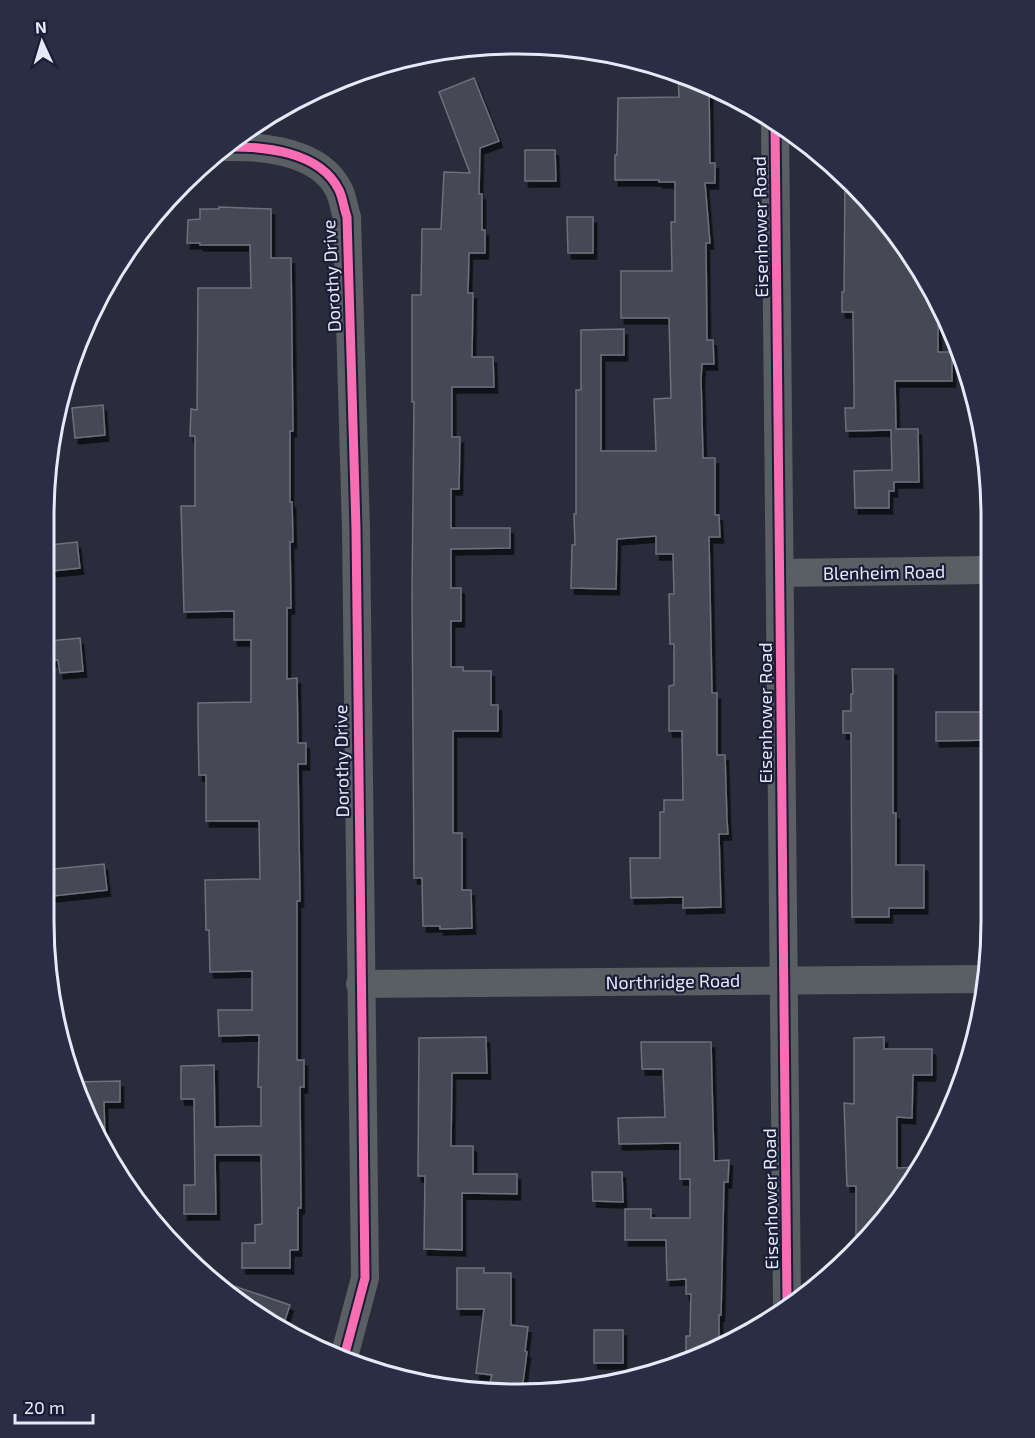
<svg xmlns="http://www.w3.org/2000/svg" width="1035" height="1438" font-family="'Exo 2',sans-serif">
  <defs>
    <filter id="shadow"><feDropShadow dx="3.5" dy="6" stdDeviation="0" flood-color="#0009"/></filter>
  </defs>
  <rect width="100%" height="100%" fill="#2a2c3b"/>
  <g fill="#464654" stroke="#6e6f7c" stroke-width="1.5" filter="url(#shadow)">
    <polygon points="678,74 709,86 710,163 715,163 715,183 705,183 710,243 706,243 707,340 713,340 714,364 702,364 701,378 703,458 715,458 715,515 719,515 720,537 709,537 712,693 717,693 717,755 725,755 727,820 728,834 719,834 721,907 683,908 683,897 631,898 630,858 660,858 660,812 664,812 664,800 683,800 682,731 669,731 669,686 674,685 674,644 670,644 669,594 674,594 673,554 656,554 656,536 617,539 616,589 571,588 572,545 575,545 574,514 576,514 576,390 581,390 581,330 624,329 624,355 601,355 601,451 656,451 654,399 671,398 669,318 621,318 621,271 672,271 671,222 675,222 675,182 659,182 659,180 615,180 615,155 617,155 618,98 679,97"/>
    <polygon points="474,78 499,141 480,148 479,194 482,194 482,230 485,230 485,253 469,253 468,293 473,293 472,357 493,357 494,387 452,387 452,437 460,437 459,489 451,489 451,528 510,528 510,548 451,549 451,588 461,588 461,621 451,621 451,667 463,667 463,671 491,671 491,705 498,705 498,731 453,731 453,833 462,833 462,890 471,890 472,928 440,929 440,926 423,926 422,878 414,878 412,594 414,402 412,402 412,295 421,295 422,229 441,229 444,172 470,173 439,92"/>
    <polygon points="525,150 555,150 556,181 525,181"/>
    <polygon points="845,178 874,205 938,308 938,352 952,352 952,381 895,381 896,429 918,429 919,482 894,482 894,491 889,491 889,508 855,508 854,471 892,470 891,430 846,431 845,408 854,408 854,393 853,312 842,312 842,292 844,292"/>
    <polygon points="219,207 271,209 271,258 291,258 293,431 290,431 290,502 292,502 293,542 290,542 291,608 287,608 287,679 297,678 298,743 306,743 306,764 298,764 300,901 297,901 297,1060 304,1060 304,1087 300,1087 301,1208 298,1208 298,1250 290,1250 290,1268 242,1268 242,1243 255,1243 255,1225 262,1224 261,1155 215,1155 216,1214 184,1214 184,1185 195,1185 194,1099 181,1099 181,1066 214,1065 215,1127 261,1126 261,1087 258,1087 259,1035 219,1036 218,1010 252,1010 252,971 210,972 209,930 206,930 205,880 260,879 259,821 206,821 206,775 199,775 198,727 198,703 251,702 251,640 234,640 234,611 184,612 181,506 195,506 195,436 190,436 191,409 197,410 198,288 251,288 250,245 200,245 200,243 187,243 188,220 200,219 200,209 219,209"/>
    <polygon points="567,217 593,217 593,253 568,253"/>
    <polygon points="103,405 105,435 75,438 72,408"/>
    <polygon points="77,542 80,568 52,571 50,545"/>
    <polygon points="80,638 83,671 60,673 58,660 50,661 49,641"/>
    <polygon points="852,669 893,669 893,813 896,813 896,865 924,865 924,908 889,908 889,917 852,917 851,733 843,733 843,711 851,711 851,694 853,694"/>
    <polygon points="936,712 989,712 989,740 936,741"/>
    <polygon points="104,864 107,890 44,897 44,870"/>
    <polygon points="486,1037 487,1073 452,1073 451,1146 473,1146 473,1174 517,1174 517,1194 462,1193 462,1250 424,1249 425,1176 418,1176 419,1038"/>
    <polygon points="884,1037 884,1049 932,1049 932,1075 913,1075 912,1118 897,1117 897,1168 920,1167 893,1209 856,1249 856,1186 847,1186 844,1103 854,1104 854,1038"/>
    <polygon points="641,1042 711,1042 714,1161 729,1160 728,1182 724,1182 721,1315 719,1315 719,1346 699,1358 686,1362 686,1336 690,1336 691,1294 686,1294 686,1279 667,1280 666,1240 625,1240 625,1209 651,1209 651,1218 690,1218 690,1179 680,1179 680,1143 619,1144 618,1118 665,1117 663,1069 642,1069"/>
    <polygon points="120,1081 120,1102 104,1102 105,1142 77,1082"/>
    <polygon points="592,1172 622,1172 623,1202 593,1201"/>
    <polygon points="457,1268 484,1268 484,1273 511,1273 511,1325 528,1327 525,1351 527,1352 522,1390 488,1390 492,1375 476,1373 484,1309 457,1309"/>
    <polygon points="228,1284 290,1305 282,1329 225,1290"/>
    <rect x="594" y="1330" width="29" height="33"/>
  </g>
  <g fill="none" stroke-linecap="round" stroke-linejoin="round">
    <g stroke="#595f62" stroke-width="28">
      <polyline points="775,122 787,1303"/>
      <path d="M225 147C263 146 320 151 339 190 343 198 344 209 347 217L356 529 365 1278 344 1357"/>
      <polyline points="780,573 988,570"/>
      <polyline points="360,984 986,979"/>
    </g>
    <g stroke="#1b1d36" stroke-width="13">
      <g id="cycleway">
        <polyline points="775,122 787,1303"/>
        <path d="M225 147C263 146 320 151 339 190 343 198 344 209 347 217L356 529 365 1278 344 1357"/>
      </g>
    </g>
    <use href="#cycleway" stroke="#f96db3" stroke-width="9"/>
  </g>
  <g text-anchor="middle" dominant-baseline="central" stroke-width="4.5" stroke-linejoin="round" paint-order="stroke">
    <g font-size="18" fill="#e6e9fa" stroke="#1b1d36">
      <text transform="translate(760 227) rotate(-91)">Eisenhower Road</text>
      <text transform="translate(331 276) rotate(-93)">Dorothy Drive</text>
      <text transform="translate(884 572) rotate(-1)">Blenheim Road</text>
      <text transform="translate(765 713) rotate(-90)">Eisenhower Road</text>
      <text transform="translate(341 761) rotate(-91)">Dorothy Drive</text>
      <text transform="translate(673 981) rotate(-1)">Northridge Road</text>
      <text transform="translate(770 1199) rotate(-91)">Eisenhower Road</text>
    </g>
  </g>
  <path d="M0 0H1035V1438H0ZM517 54H518A463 463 0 0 1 981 517V921A463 463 0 0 1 518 1384H517A463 463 0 0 1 54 921V517A463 463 0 0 1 517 54Z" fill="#2b2d46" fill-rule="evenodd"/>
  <path fill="none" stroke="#e6e9fa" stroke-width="3" d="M517 54H518A463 463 0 0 1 981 517V921A463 463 0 0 1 518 1384H517A463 463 0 0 1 54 921V517A463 463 0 0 1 517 54Z"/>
  <g transform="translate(42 42) rotate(356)" stroke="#1b1d36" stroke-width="4.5" paint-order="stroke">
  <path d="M0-4.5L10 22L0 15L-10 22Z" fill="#e6e9fa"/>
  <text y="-9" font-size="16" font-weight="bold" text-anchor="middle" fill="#e6e9fa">N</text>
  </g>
  <path d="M15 1414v9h78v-9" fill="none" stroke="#e6e9fa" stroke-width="3"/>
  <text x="24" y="1414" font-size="18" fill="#e6e9fa" stroke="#1b1d36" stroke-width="4.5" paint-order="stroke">20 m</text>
</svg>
